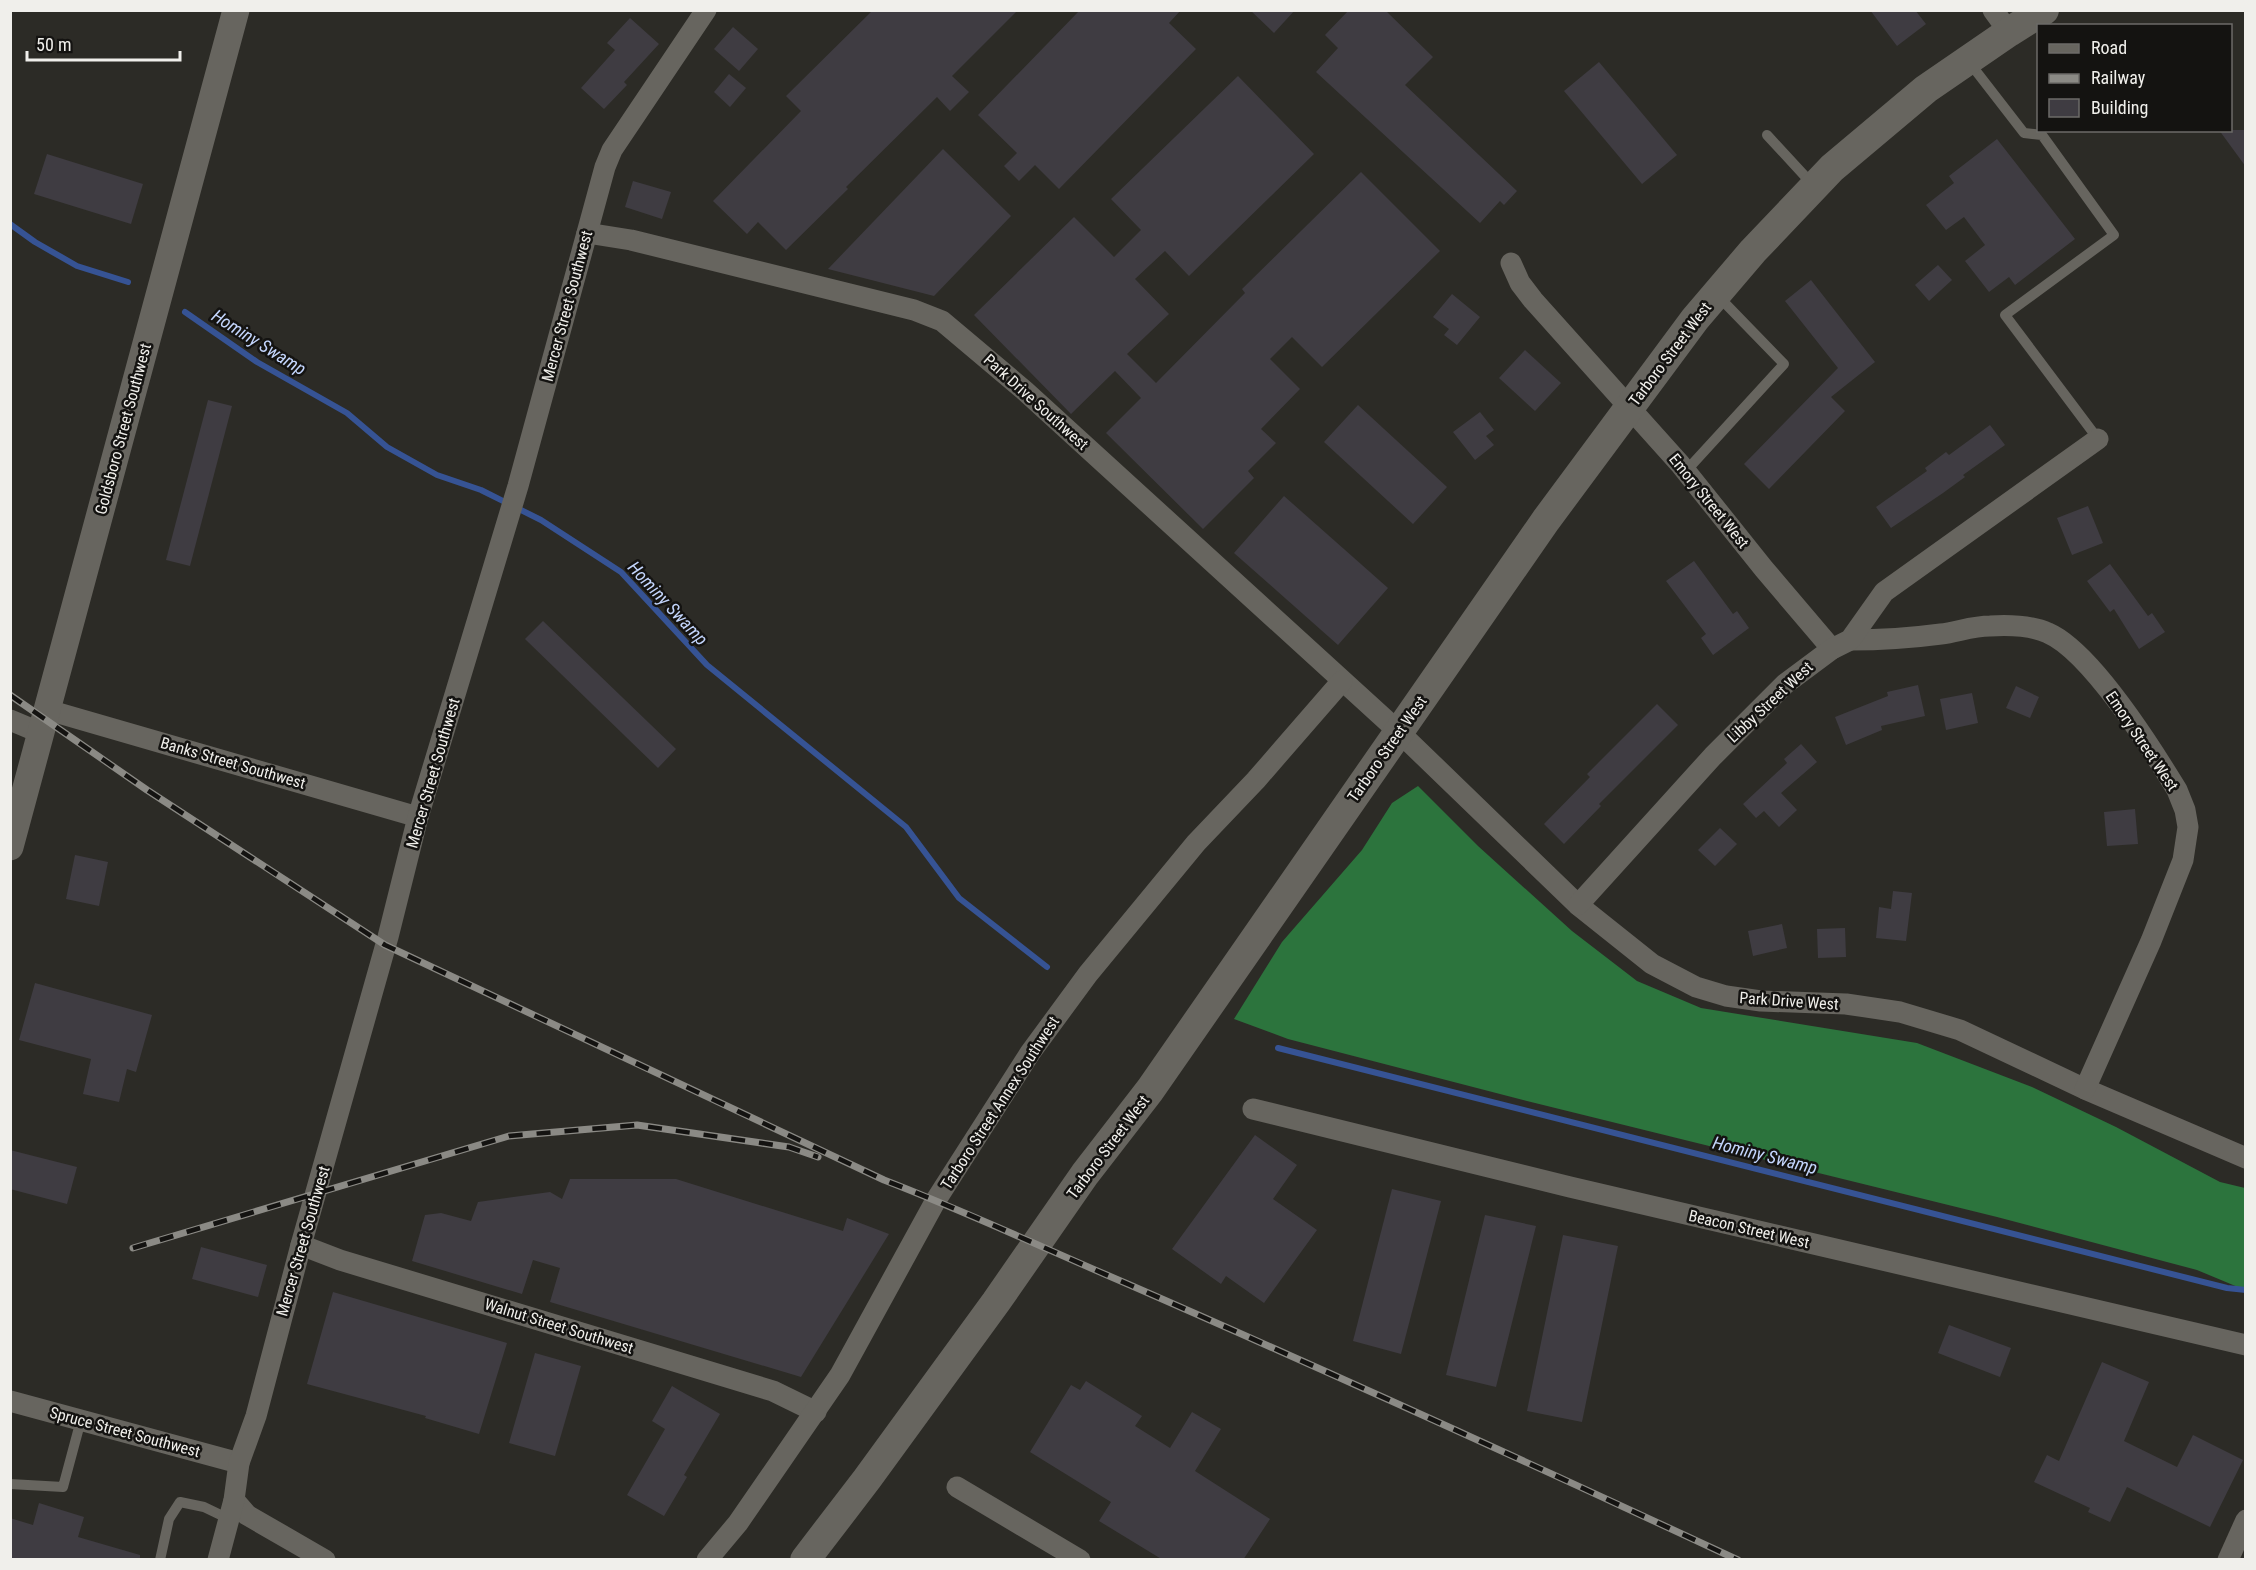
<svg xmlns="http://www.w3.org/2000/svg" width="2256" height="1570" font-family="'Roboto Condensed',sans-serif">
  <rect width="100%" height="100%" fill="#2c2b26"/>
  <polygon fill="#2c743d" points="1418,786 1478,846 1572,931 1637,981 1701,1008 1917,1043 2032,1087 2116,1127 2220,1182 2245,1188 2245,1290 2197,1270 1997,1217 1531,1102 1288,1039 1234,1019 1282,942 1362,850 1392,803"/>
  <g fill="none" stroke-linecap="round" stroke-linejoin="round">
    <g stroke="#365394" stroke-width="6">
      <polyline points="10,224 35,242 77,266 128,282"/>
      <polyline points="185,312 257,362 347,413 387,447 437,475 481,490 541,520 621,572 707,665 906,827 959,898 1047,967"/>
      <polyline points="1278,1048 2227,1288 2246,1290"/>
    </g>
  </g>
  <g fill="#3f3c42">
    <polygon points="873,10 1018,10 952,76 969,92 950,111 937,97 846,187 848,189 786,250 758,222 747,234 713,201 801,111 786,96"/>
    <polygon points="1080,10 1181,10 1169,23 1196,49 1059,189 1035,165 1019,181 1004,166 1017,153 978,115"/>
    <polygon points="1250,10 1295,10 1274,33"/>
    <polygon points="1349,10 1385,10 1433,57 1405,85 1517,191 1504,205 1500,201 1480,223 1316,72 1338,48 1325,35"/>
    <polygon points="1870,10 1915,10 1926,24 1897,46"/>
    <polygon points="630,18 659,44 624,82 627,85 604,109 581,88 615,50 607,43"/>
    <polygon points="733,27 758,49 739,71 714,49"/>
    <polygon points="1599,62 1677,155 1642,184 1564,91"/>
    <polygon points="729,74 746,88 730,107 714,92"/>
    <polygon points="1238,76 1314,154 1189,276 1165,251 1135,279 1169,314 1127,354 1156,383 1245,293 1242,289 1361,172 1440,251 1322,367 1292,337 1270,359 1300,389 1261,429 1276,443 1248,471 1254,478 1203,529 1106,433 1141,398 1115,371 1071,414 974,315 1074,217 1114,257 1141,230 1111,199"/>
    <polygon points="2219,130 2246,130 2246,167"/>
    <polygon points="1997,139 2075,239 2015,285 2009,277 1989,292 1965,261 1985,245 1964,217 1946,230 1926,205 1954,183 1949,176"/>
    <polygon points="943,149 1011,216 934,296 828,269"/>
    <polygon points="47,154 143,184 131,224 34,194"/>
    <polygon points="633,181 671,192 662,219 625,207"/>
    <polygon points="1938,265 1952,280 1929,301 1915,285"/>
    <polygon points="1811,280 1875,362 1831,397 1845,411 1769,489 1744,464 1838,368 1785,301"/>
    <polygon points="1452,294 1480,317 1457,345 1444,335 1449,329 1433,317"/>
    <polygon points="1525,350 1561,383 1535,411 1499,378"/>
    <polygon points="208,400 232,406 190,566 166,560"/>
    <polygon points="1358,405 1447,487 1413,524 1324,442"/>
    <polygon points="1480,412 1494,430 1486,436 1494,445 1475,460 1453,432"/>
    <polygon points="1990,425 2005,445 1963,475 1965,477 1943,493 1891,528 1876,507 1927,471 1925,468 1946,452 1949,455"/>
    <polygon points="1284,496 1388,588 1338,645 1234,553"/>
    <polygon points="2088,506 2103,543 2072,555 2057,518"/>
    <polygon points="1694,561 1733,614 1737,611 1749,628 1713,655 1701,638 1706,634 1666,581"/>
    <polygon points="2110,564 2148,616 2152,613 2165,632 2139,649 2114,609 2110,612 2087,581"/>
    <polygon points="543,621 676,749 658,768 525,639"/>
    <polygon points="1918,685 1925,716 1881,726 1882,730 1846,745 1835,717 1888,696 1887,692"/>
    <polygon points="2016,686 2039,697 2030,718 2006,708"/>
    <polygon points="1972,693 1978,723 1946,730 1940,699"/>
    <polygon points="1657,704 1678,725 1599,804 1601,806 1564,844 1544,824 1590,777 1587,774"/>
    <polygon points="1801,744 1817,762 1781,793 1797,810 1779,827 1764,811 1756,818 1743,804 1787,763 1784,759"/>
    <polygon points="2135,809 2138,844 2107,846 2104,812"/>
    <polygon points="1720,828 1737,844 1715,866 1698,850"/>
    <polygon points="75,855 108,862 99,906 66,899"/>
    <polygon points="1893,891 1912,893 1906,941 1876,938 1879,907 1891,909"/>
    <polygon points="1782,924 1787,948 1753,956 1748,931"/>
    <polygon points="1845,928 1846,957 1818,958 1817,929"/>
    <polygon points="35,983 152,1015 136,1072 127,1069 119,1102 83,1094 91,1059 19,1040"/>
    <polygon points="1255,1135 1297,1165 1273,1199 1317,1230 1264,1303 1226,1276 1221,1284 1172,1249"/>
    <polygon points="10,1150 77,1167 67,1204 10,1189"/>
    <polygon points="570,1179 676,1179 843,1231 847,1218 889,1234 801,1377 550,1302 560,1268 533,1260 522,1294 412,1261 425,1215 441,1213 471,1221 478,1202 550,1192 562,1199"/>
    <polygon points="1392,1189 1441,1201 1401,1354 1353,1341"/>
    <polygon points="1485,1215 1536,1226 1496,1387 1446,1375"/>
    <polygon points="1563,1235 1618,1246 1582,1422 1527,1411"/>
    <polygon points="201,1247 267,1265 258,1297 192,1279"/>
    <polygon points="333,1292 507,1343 479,1434 425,1418 426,1416 307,1384"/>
    <polygon points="1949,1325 2011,1348 2000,1377 1938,1353"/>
    <polygon points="535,1353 581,1366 555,1456 509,1443"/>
    <polygon points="2102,1362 2149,1382 2124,1441 2177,1467 2193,1435 2243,1460 2210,1527 2127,1487 2110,1522 2088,1512 2090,1508 2034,1482 2047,1455 2059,1461"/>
    <polygon points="1086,1381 1142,1416 1135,1426 1170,1448 1192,1412 1221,1429 1195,1471 1270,1519 1243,1560 1163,1560 1099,1521 1111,1502 1030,1452 1071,1385 1080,1390"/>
    <polygon points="672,1386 720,1414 684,1475 687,1477 664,1516 627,1495 665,1429 652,1421"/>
    <polygon points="39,1503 84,1517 78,1537 140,1555 140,1560 10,1560 10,1518 33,1525"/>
  </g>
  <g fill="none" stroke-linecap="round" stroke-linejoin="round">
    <g stroke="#67655f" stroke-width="10">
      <polyline points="1969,62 2024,133 2042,135 2114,235 2005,315 2098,439"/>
      <polyline points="1767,135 1814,186"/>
      <polyline points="1686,471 1784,364 1718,296"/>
      <polyline points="10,1484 63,1487 81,1420"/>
      <polyline points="160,1560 169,1519 180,1502 204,1507 229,1519"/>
    </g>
    <g stroke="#67655f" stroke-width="21">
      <polyline points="1993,10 2009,32"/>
      <polyline points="587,233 631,240 914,310 942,321 1025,391 1399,732 1578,905 1652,964 1696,987 1726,996 1761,1001 1846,1004 1900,1012 1960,1030 2085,1089 2246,1158"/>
      <polyline points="1511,263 1520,283 1533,300 1680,464 1764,569 1832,649"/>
      <path d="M1850 640C1880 640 1911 638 1941 634 1957 632 1973 626 1990 626 2008 625 2031 625 2048 633 2090 651 2152 749 2177 790L2185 810 2188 827 2183 860 2151 941 2085 1089"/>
      <polyline points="48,710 418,817"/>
      <polyline points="10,720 41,733"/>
      <polyline points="1578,905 1713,756 1785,684 1832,649 1850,640 1884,592 2098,439"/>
      <polyline points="1253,1109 1570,1187 2246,1345"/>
      <polyline points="301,1245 340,1260 773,1391 816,1412"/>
      <polyline points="10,1401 239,1463"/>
      <polyline points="957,1487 1080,1560"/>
      <polyline points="234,1500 247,1515 325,1560"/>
      <polyline points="218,1560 234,1500 239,1463 256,1416 301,1245 388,937 418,817 518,486 605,167 612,150 706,10"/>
      <polyline points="707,1560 738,1523 840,1375 936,1200 1030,1053 1088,974 1196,843 1256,780 1342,681"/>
      <polyline points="2228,1560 2246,1520"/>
    </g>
    <polyline stroke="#67655f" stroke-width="27" points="10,847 236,10"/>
    <polyline stroke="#67655f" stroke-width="30" points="805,1560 867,1479 996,1302 1085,1174 1150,1090 1546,520 1695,319 1753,251 1832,168 1926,89 2009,32 2044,10"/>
    <g stroke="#8b8a85" stroke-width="7">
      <g id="rail">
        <path d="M10 695 147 790 385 945 884 1180C967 1212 1048 1250 1130 1285 1334 1374 1536 1466 1738 1560"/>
        <polyline points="133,1248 509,1136 637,1125 789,1147 818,1157"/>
      </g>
    </g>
    <use href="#rail" stroke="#141311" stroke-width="4.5" stroke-dasharray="14" stroke-linecap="butt"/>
  </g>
  <g text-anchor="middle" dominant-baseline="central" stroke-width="5" stroke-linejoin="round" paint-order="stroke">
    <g font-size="16" fill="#f0efeb" stroke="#141311">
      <text transform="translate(567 306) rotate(-75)">Mercer Street Southwest</text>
      <text transform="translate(1670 354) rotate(-53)">Tarboro Street West</text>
      <text transform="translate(1036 402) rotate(42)">Park Drive Southwest</text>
      <text transform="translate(123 429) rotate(-75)">Goldsboro Street Southwest</text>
      <text transform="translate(1709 501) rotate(51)">Emory Street West</text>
      <text transform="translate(1770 702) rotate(-43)">Libby Street West</text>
      <text transform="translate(2142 741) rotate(56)">Emory Street West</text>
      <text transform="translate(1387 749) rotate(-55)">Tarboro Street West</text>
      <text transform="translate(233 763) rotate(16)">Banks Street Southwest</text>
      <text transform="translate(433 773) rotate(-74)">Mercer Street Southwest</text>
      <text transform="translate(1789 1001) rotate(4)">Park Drive West</text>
      <text transform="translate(1000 1103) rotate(-57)">Tarboro Street Annex Southwest</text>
      <text transform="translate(1108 1147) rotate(-53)">Tarboro Street West</text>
      <text transform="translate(1749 1229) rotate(13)">Beacon Street West</text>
      <text transform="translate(303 1241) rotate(-74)">Mercer Street Southwest</text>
      <text transform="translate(559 1326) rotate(17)">Walnut Street Southwest</text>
      <text transform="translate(125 1432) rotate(15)">Spruce Street Southwest</text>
    </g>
    <g font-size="18" font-style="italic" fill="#c3d5fc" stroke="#141311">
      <text transform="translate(259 342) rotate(32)">Hominy Swamp</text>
      <text transform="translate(668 603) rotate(47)">Hominy Swamp</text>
      <text transform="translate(1765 1155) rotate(14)">Hominy Swamp</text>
    </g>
  </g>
  <rect width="2256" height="1570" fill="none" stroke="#f0efeb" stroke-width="24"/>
  <rect x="2037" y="24" width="195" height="108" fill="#141311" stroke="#6c6b68" stroke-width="1.5"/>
  <rect x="2049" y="44" width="30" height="9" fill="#67655f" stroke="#6c6b68" stroke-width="1.5"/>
  <text x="2091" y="54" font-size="18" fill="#f0efeb">Road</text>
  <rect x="2049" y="74" width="30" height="9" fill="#8b8a85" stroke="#6c6b68" stroke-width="1.5"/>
  <text x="2091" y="84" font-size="18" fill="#f0efeb">Railway</text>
  <rect x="2049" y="99" width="30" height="18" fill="#3f3c42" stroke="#6c6b68" stroke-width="1.5"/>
  <text x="2091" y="114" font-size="18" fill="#f0efeb">Building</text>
  <path d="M27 51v9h153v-9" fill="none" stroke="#f0efeb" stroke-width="3"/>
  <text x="36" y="51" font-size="18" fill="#f0efeb" stroke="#141311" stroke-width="4.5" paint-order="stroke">50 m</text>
</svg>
